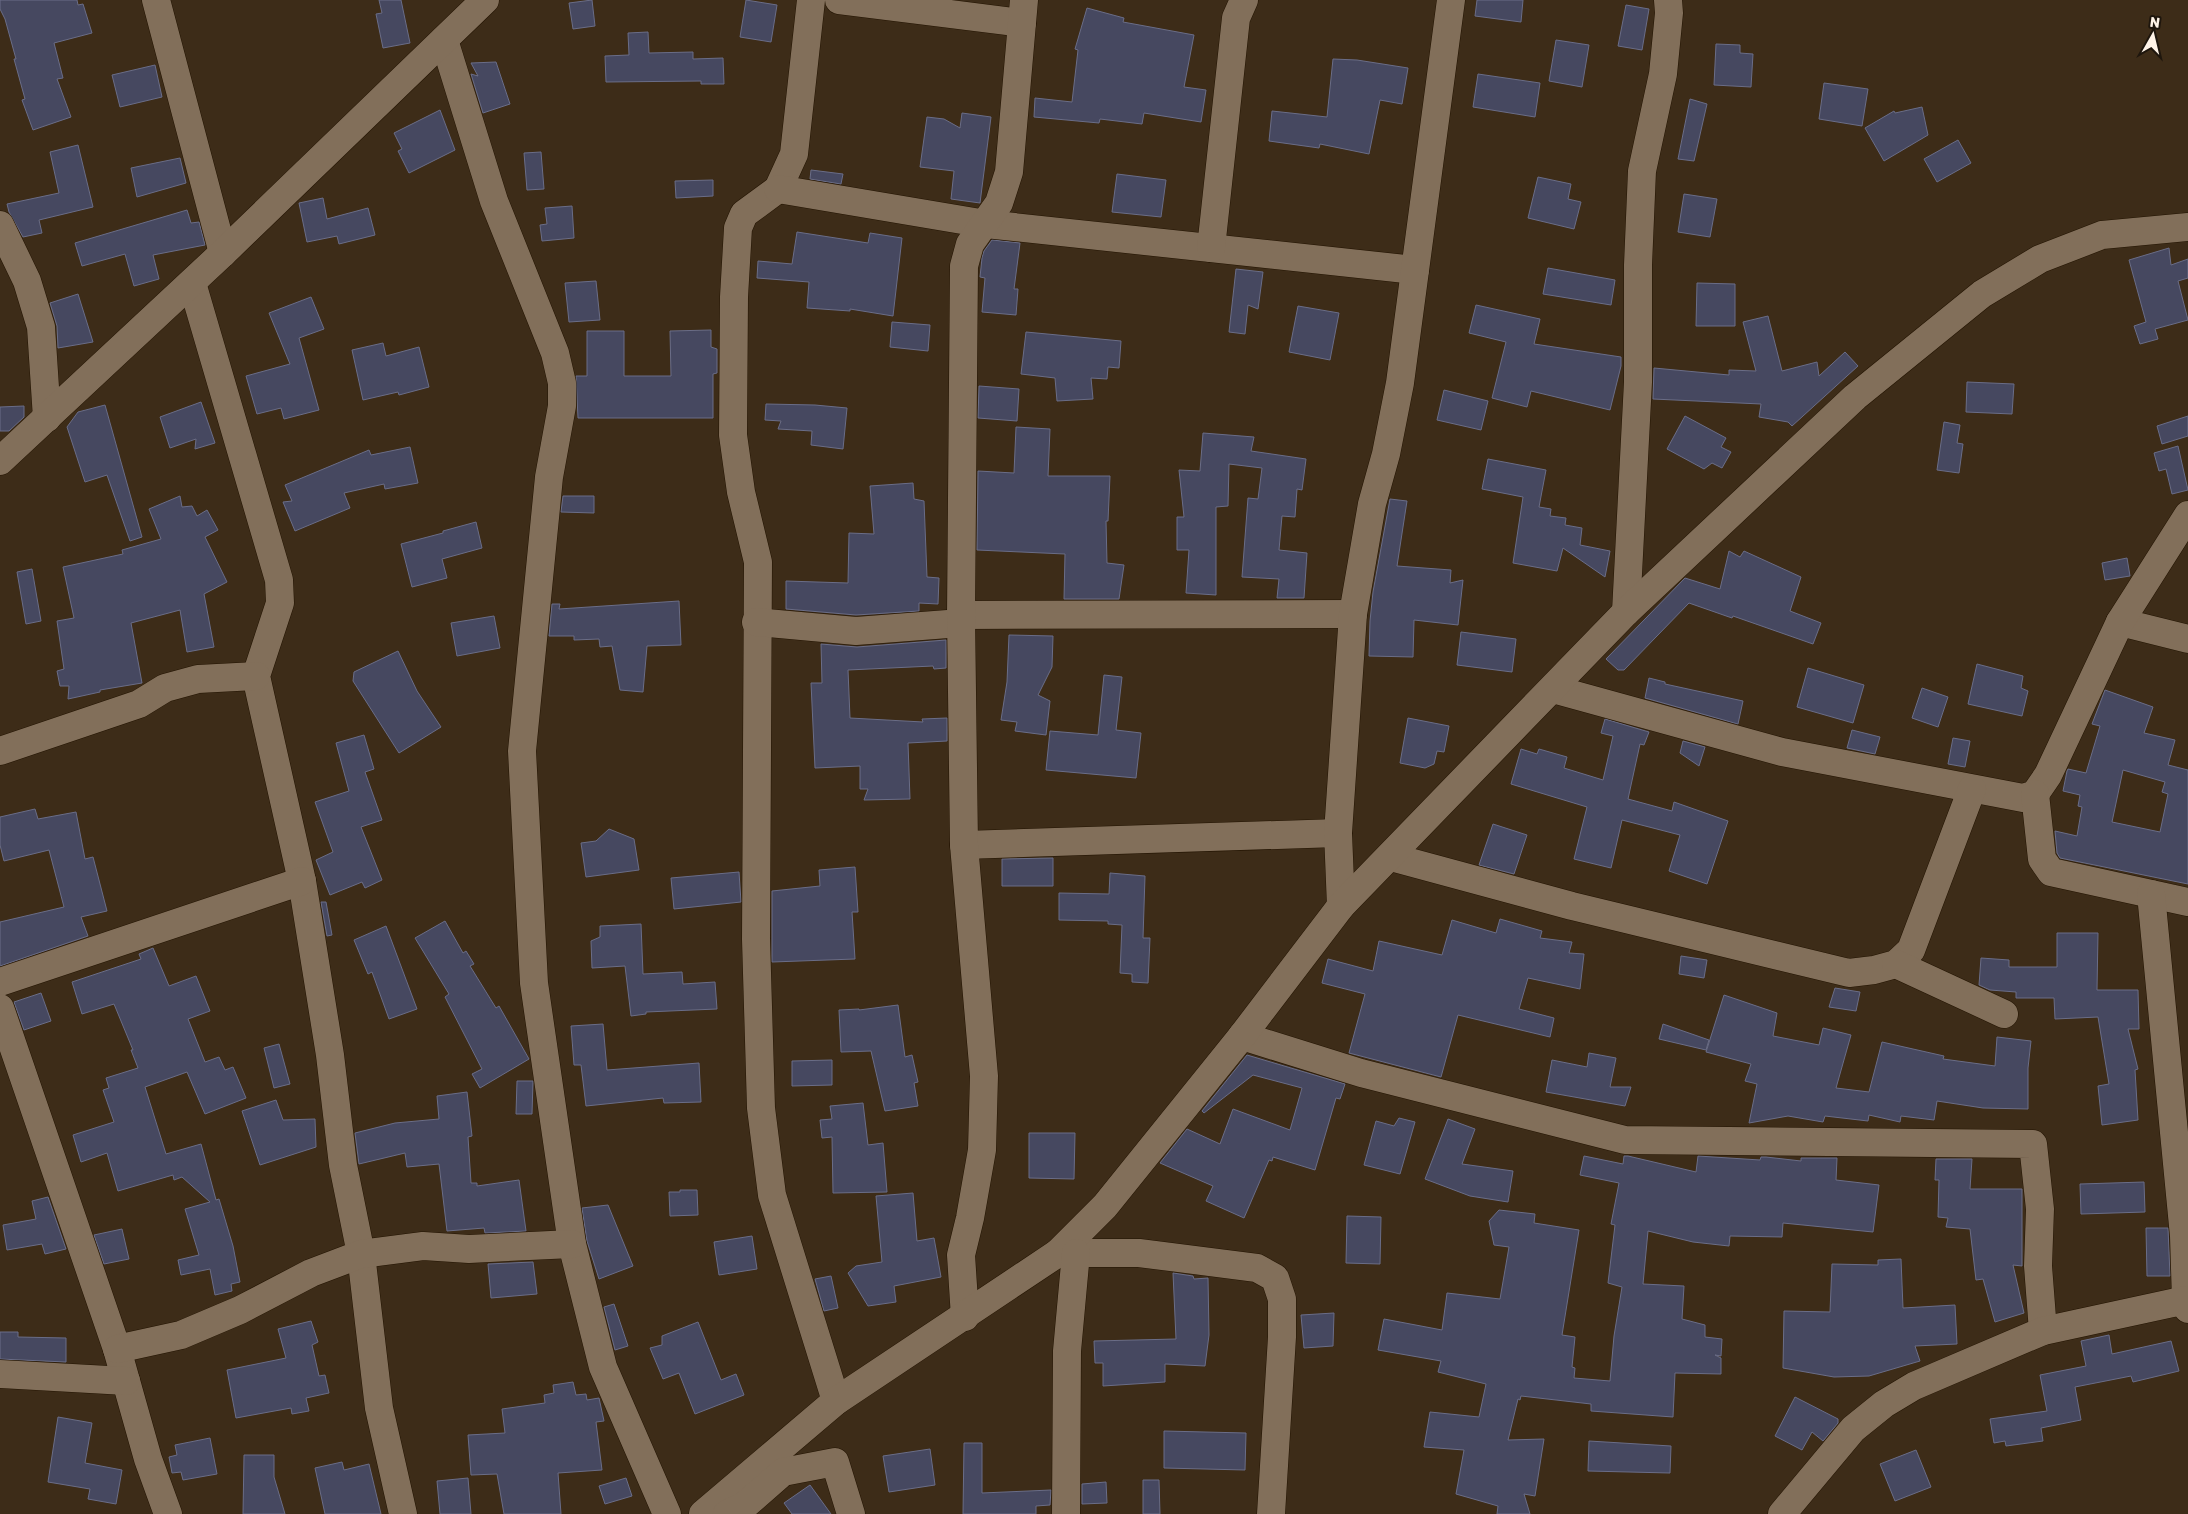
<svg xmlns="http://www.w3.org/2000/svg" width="2188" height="1514" font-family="Rubik,sans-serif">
  <rect width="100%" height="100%" fill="#3d2c18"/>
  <g fill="#464860" stroke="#6a6d87" fill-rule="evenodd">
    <polygon points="0,0 77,0 78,5 83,4 92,33 54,43 63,78 57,79 71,117 33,130 22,100 25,99 14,59 16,59 5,19 0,9"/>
    <polygon points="379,0 401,0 410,43 383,48 376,14 382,13"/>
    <polygon points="592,0 595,26 573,29 569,3"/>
    <polygon points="746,0 777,5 771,42 740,37"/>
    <polygon points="1477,0 1523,0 1521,22 1475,16"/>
    <polygon points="1626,5 1649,9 1642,50 1618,46"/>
    <polygon points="1087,8 1124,18 1123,22 1194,35 1184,87 1206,90 1201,122 1144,113 1142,124 1100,119 1099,123 1034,117 1035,98 1072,102 1078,50 1075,49"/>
    <polygon points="648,32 649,53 693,52 693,59 723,58 724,84 701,84 701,81 606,82 605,56 629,55 628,33"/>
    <polygon points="1556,40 1589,45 1582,87 1549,81"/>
    <polygon points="1716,44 1740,45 1740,53 1753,54 1751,87 1714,85"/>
    <polygon points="1333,59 1357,60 1408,68 1402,104 1380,100 1369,154 1320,144 1319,148 1269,141 1272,111 1327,117"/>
    <polygon points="496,62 510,104 483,113 471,74 478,76 471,63"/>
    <polygon points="155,65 162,97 120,107 112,75"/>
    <polygon points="1478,74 1540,83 1535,117 1473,107"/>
    <polygon points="1824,83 1868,89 1862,126 1819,119"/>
    <polygon points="1690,99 1707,104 1694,161 1678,159"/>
    <polygon points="1922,107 1928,135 1884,161 1865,128 1894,111 1895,113"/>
    <polygon points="440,110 455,150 409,173 398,151 402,149 394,133"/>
    <polygon points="962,113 991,117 980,203 951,199 954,171 920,167 927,117 944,119 960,128"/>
    <polygon points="1958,140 1971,163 1937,182 1924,159"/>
    <polygon points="78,145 93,207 39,220 42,233 23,237 9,212 7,204 59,193 50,152"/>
    <polygon points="541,152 544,189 527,190 524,153"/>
    <polygon points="180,158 186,183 137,197 131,168"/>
    <polygon points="811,170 843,174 841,184 810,179"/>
    <polygon points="1117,174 1166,180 1161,217 1112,212"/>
    <polygon points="1538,177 1571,184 1568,199 1581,202 1574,229 1528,218"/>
    <polygon points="713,180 713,196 676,198 675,181"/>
    <polygon points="1684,194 1717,199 1710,237 1678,232"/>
    <polygon points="323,198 327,219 368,208 375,235 339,244 337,236 307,242 299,203"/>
    <polygon points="572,206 574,238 542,241 540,225 547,224 545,208"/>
    <polygon points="187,210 191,223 199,222 205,245 153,255 159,279 134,286 125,254 82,266 75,243"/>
    <polygon points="797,232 868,243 870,233 902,238 893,316 850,309 850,311 807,308 809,282 757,278 758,261 792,264"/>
    <polygon points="992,240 1020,243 1014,289 1018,289 1016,315 982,312 985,278 980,277 982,258 984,251"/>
    <polygon points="2169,248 2171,265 2188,259 2188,278 2178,281 2188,320 2155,329 2158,339 2140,344 2134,326 2146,322 2129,260"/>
    <polygon points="1548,268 1615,280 1611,305 1543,294"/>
    <polygon points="1236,269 1263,272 1258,309 1248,305 1245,334 1229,332"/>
    <polygon points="596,281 600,320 569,322 565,283"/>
    <polygon points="1697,283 1735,284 1735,326 1696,326"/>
    <polygon points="78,294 93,342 58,348 57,326 50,303"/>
    <polygon points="311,297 324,329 299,338 319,410 284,419 281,408 257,414 246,376 290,364 269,313"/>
    <polygon points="1476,305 1540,319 1534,344 1621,357 1621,366 1610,410 1531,391 1527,407 1492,398 1506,342 1469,333"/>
    <polygon points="1298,306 1339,313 1330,360 1289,352"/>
    <polygon points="1768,316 1782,371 1817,362 1819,376 1845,352 1858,366 1792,426 1788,422 1759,417 1761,404 1653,399 1654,368 1729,375 1729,370 1756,371 1743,322"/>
    <polygon points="892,322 930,325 928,351 890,347"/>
    <polygon points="711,330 711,347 717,349 717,373 713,374 713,418 578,418 576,376 587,376 587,331 624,331 624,376 671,376 670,331"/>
    <polygon points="1026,332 1121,341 1119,368 1108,367 1107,379 1091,378 1093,399 1057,401 1055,378 1021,374"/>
    <polygon points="383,343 386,356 419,347 429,387 399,395 398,392 363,400 352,350"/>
    <polygon points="1967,382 2014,384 2012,414 1966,412"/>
    <polygon points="979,386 1019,389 1017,421 978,418"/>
    <polygon points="1444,390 1488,401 1481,430 1437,420"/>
    <polygon points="201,402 215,443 195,449 196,439 170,448 160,417"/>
    <polygon points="766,404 815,405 847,408 843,449 811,445 812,431 778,429 781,421 765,420"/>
    <polygon points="105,405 142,537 130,541 107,475 85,482 67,427 78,412"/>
    <polygon points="24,406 24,417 9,431 0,431 0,407"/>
    <polygon points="1685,416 1726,438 1721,447 1731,452 1722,468 1712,463 1704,469 1667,449"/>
    <polygon points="2188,416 2188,436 2162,444 2157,426"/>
    <polygon points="1944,422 1960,425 1957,443 1963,444 1959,473 1937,470"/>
    <polygon points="1016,427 1050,429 1048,476 1110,476 1108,521 1106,521 1107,563 1124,565 1119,599 1064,599 1065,554 977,550 978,471 1014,473"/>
    <polygon points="1203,433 1254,437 1251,451 1306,459 1302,490 1297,489 1295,517 1282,516 1279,550 1307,553 1304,598 1277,598 1279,579 1242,577 1248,498 1258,499 1262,468 1229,464 1228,506 1216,507 1216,595 1186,593 1189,550 1177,550 1177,517 1184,517 1179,470 1200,471"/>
    <polygon points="2178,446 2188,490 2172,494 2166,469 2159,471 2154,453"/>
    <polygon points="410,447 418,483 385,489 384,484 344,493 350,508 295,531 283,502 292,501 285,485 369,450 371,455"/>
    <polygon points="1488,459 1546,470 1539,507 1551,509 1550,516 1566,518 1565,525 1582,528 1580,545 1610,551 1605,577 1563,548 1557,571 1513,563 1523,497 1482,489"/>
    <polygon points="913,483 914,499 924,501 927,577 939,578 938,604 919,603 919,611 856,615 786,609 786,581 848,583 849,533 874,534 870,486"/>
    <polygon points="180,496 182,507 192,506 197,516 207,510 218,530 205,537 227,582 204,594 214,647 187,652 180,610 131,623 142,683 100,690 100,692 68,699 69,686 60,686 57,671 64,669 57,621 74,618 63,567 123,554 122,550 161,539 149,509"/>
    <polygon points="563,496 594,496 594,513 561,512"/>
    <polygon points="1390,499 1407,501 1397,566 1451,570 1450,583 1463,580 1458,625 1414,620 1413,657 1369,656 1370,621 1373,592"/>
    <polygon points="476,522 482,548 442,559 447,578 412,587 401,544 443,533 443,531"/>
    <polygon points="1729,551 1740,557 1744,551 1801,577 1790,611 1821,623 1813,644 1733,616 1732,618 1689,603 1624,670 1618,670 1606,659 1685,578 1720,589"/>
    <polygon points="2127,558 2130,576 2105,580 2102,563"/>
    <polygon points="32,569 41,621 26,624 17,572"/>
    <polygon points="679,601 681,645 647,646 643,692 620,690 612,646 600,647 599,639 574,640 574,636 549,636 552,604 560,604 559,609"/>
    <polygon points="494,616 500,648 457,656 451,623"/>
    <polygon points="1461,632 1516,639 1512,672 1457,665"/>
    <polygon points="1009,635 1053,636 1052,667 1038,695 1050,701 1046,735 1015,731 1017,722 1001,720 1007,682"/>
    <polygon points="946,640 946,668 934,669 933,666 848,670 850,718 923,722 922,719 947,718 947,741 908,743 910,799 864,800 868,789 860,789 860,766 815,768 811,683 822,683 821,644 857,647"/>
    <polygon points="398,651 417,691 441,727 399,753 353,681 354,672"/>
    <polygon points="1977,664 2023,676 2021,688 2028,691 2022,716 1968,704"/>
    <polygon points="1808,668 1864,685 1853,723 1797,707"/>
    <polygon points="1104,675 1122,677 1116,730 1141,733 1136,778 1046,770 1050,731 1098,735"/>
    <polygon points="1649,678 1665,682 1665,684 1743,701 1738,724 1645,698"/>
    <polygon points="1922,688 1948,697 1938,727 1912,718"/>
    <path d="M2105 690 2153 707 2144 733 2175 740 2168 765 2188 770V884L2060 858 2057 853 2055 831 2077 836 2082 807 2078 806 2080 795 2063 791 2067 771 2068 769 2086 773 2100 726 2092 724ZM2123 770 2165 782 2162 792 2168 794 2160 832 2112 822Z"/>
    <polygon points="1408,718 1449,726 1444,752 1437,751 1434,764 1425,768 1400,763"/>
    <polygon points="1605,719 1649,732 1644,745 1640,744 1628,799 1672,811 1674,802 1728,821 1707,884 1669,871 1680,835 1622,820 1611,868 1574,859 1587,807 1511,784 1521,749 1537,754 1539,749 1567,757 1564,768 1603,780 1613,736 1601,733"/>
    <polygon points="1852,730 1880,737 1875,754 1847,748"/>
    <polygon points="364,735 374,769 365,772 382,820 361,827 382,880 365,888 362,882 330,895 316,860 333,852 315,802 349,791 336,743"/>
    <polygon points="1953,738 1970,741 1965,767 1948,764"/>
    <polygon points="1683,741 1705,747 1699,766 1680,753"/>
    <polygon points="35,809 38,819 76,812 85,859 93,857 107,911 81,917 88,936 0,966 0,922 64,907 49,850 4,861 0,845 0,817"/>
    <polygon points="1493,824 1527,835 1514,874 1479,865"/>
    <polygon points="609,829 634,839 639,870 586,877 581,843 596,841"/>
    <polygon points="1053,858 1053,886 1002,886 1002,859"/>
    <polygon points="855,867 858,912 852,912 855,959 772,962 772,891 820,886 819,870"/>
    <polygon points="739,872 741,902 674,909 671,878"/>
    <polygon points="1110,873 1145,876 1143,938 1150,938 1148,983 1132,982 1132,974 1120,973 1122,925 1108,924 1108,921 1059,920 1059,893 1109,894"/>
    <polygon points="321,902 326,902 332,935 327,936"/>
    <polygon points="1500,919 1542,931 1540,938 1572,942 1569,953 1584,954 1580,989 1528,978 1519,1009 1554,1018 1550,1037 1458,1015 1441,1077 1349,1053 1365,994 1322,983 1328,959 1373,971 1379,941 1442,955 1452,920 1496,933"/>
    <polygon points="445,921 463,953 466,951 474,964 470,966 496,1008 499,1006 529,1059 480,1088 472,1074 482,1069 445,997 449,994 415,938"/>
    <polygon points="641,924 643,974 682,972 683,984 715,982 717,1009 646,1012 646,1014 631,1016 625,966 592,968 591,941 600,937 600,926"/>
    <polygon points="386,926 417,1009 389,1019 372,972 368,974 354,940"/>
    <polygon points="2057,933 2098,933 2097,990 2138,990 2139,1029 2128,1029 2138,1069 2135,1070 2138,1120 2102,1125 2098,1086 2109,1084 2098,1017 2055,1019 2054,998 2016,998 2016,992 1990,990 1979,985 1981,958 2009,960 2009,967 2057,967"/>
    <polygon points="153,948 169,986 196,976 210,1011 188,1019 205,1062 219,1057 225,1070 233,1067 246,1098 205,1114 187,1072 145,1087 166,1154 201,1144 216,1200 219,1199 233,1246 240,1282 231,1284 232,1291 215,1295 210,1269 181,1275 178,1260 199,1255 185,1209 210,1202 182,1177 174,1180 173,1175 118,1191 107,1153 81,1162 73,1135 114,1122 103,1090 109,1088 106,1078 138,1068 131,1050 133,1050 114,1004 82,1014 72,982 141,959 139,954"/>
    <polygon points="1681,956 1707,960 1704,978 1679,974"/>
    <polygon points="1835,988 1860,992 1856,1011 1829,1007"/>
    <polygon points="41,993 51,1021 24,1030 14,1002"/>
    <polygon points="1724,995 1777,1013 1773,1036 1819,1045 1823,1028 1851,1035 1836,1088 1869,1092 1882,1042 1944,1056 1943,1059 1995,1066 1997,1037 2031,1041 2028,1068 2028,1109 1983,1108 1937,1101 1934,1120 1901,1116 1900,1122 1869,1115 1868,1121 1825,1116 1823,1122 1788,1116 1749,1123 1757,1084 1745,1081 1751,1064 1706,1052"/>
    <polygon points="898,1005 905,1057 912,1055 918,1082 914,1083 918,1106 885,1111 871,1051 841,1052 839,1010 859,1009 859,1010"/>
    <polygon points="603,1024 607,1070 699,1063 701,1102 664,1103 663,1098 586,1106 581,1065 574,1065 571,1026"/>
    <polygon points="1663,1024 1709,1040 1706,1050 1659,1039"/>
    <polygon points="279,1044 290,1084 274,1088 264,1048"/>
    <polygon points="1589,1053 1616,1058 1610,1087 1631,1087 1625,1106 1546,1092 1552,1060 1587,1067"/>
    <polygon points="1247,1055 1345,1084 1340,1099 1336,1098 1315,1170 1273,1157 1272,1161 1269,1160 1244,1218 1206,1201 1213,1186 1160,1163 1187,1129 1220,1144 1233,1109 1290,1130 1302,1088 1253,1075 1204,1113 1202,1111"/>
    <polygon points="832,1060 832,1085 792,1086 792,1061"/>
    <polygon points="517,1081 533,1081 532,1114 516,1114"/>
    <polygon points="467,1092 472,1136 468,1137 471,1183 477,1183 477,1186 519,1180 526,1231 485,1233 484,1228 447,1231 439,1164 407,1167 405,1153 359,1164 355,1133 395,1123 439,1119 437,1096"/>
    <polygon points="276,1100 283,1120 315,1119 316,1147 260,1165 242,1111"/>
    <polygon points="863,1103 868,1145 883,1143 887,1192 833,1193 832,1137 822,1138 820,1120 832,1119 830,1106"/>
    <polygon points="1399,1118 1415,1122 1400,1174 1364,1165 1376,1121 1394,1126"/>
    <polygon points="1448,1119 1475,1129 1462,1164 1513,1171 1508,1202 1470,1196 1425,1179"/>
    <polygon points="1029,1133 1075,1133 1074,1179 1029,1178"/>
    <polygon points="1584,1156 1623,1164 1624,1156 1628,1156 1696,1172 1698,1156 1760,1160 1761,1157 1766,1157 1801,1161 1801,1158 1837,1158 1836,1180 1879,1185 1873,1232 1783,1223 1782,1237 1730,1236 1729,1246 1693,1242 1648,1231 1643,1284 1684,1286 1682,1319 1705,1325 1705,1337 1722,1339 1721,1356 1715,1355 1721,1358 1721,1374 1675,1373 1673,1417 1591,1411 1591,1404 1521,1396 1520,1400 1518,1399 1508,1440 1544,1439 1535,1496 1524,1494 1530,1514 1497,1514 1498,1506 1456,1494 1464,1450 1424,1447 1430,1412 1479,1417 1486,1384 1438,1372 1441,1361 1378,1350 1384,1319 1442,1330 1447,1293 1500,1299 1509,1247 1494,1245 1489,1221 1499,1210 1535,1214 1534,1223 1579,1230 1562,1335 1575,1337 1572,1367 1575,1368 1574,1378 1610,1381 1614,1336 1622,1287 1608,1283 1615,1225 1611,1224 1619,1183 1580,1175"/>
    <polygon points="1936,1159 1972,1159 1970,1189 2022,1189 2022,1266 2013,1265 2024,1313 1995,1322 1983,1279 1976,1280 1970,1229 1946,1227 1948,1218 1938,1217 1939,1180 1935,1180"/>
    <polygon points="2144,1182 2145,1212 2081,1214 2080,1184"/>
    <polygon points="680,1190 697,1190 698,1215 670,1216 669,1192 680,1192"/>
    <polygon points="913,1193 917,1241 934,1238 941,1277 894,1286 896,1302 868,1306 848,1273 856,1266 882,1262 876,1196"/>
    <polygon points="48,1197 66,1249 45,1254 42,1244 7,1250 3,1225 36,1219 32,1201"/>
    <polygon points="608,1205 633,1266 599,1279 587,1241 582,1208"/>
    <polygon points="1347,1216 1381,1217 1380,1264 1346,1263"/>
    <polygon points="2146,1228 2168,1228 2170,1276 2147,1276"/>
    <polygon points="122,1229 129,1259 104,1264 94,1235"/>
    <polygon points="752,1236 757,1269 719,1275 714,1242"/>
    <polygon points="1901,1259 1903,1308 1955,1305 1957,1344 1915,1346 1920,1361 1869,1376 1834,1377 1783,1368 1784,1311 1830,1312 1832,1264 1878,1265 1878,1260"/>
    <polygon points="533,1262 537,1294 491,1298 488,1264"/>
    <polygon points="1173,1273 1193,1276 1194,1279 1208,1278 1209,1335 1205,1366 1165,1364 1165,1382 1103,1386 1103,1363 1095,1363 1094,1341 1176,1339"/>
    <polygon points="831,1276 838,1308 824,1311 815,1279"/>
    <polygon points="614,1304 628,1346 615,1350 604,1307"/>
    <polygon points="1334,1313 1333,1346 1304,1348 1301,1315"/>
    <polygon points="311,1321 318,1342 312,1345 319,1376 325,1375 329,1393 306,1398 309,1411 292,1414 291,1408 236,1418 227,1370 286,1358 278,1329"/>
    <polygon points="698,1322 721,1380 736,1374 744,1395 695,1414 679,1373 663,1379 650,1348 662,1345 662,1336"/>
    <polygon points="0,1332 18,1332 18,1337 66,1338 66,1362 0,1359"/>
    <polygon points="2109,1335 2112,1354 2171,1341 2179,1371 2133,1382 2131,1376 2075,1387 2081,1420 2041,1428 2043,1441 2006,1446 2005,1441 1994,1443 1990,1419 2047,1411 2040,1375 2086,1366 2081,1341"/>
    <polygon points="573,1382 576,1395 586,1394 587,1400 599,1398 604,1421 596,1422 602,1470 558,1473 561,1514 504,1514 497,1474 471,1475 468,1435 505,1433 502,1409 545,1403 544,1395 554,1393 553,1385"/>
    <polygon points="1795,1397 1838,1419 1838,1423 1823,1441 1812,1432 1802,1450 1775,1436"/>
    <polygon points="58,1417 92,1423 85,1463 122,1470 116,1504 88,1499 90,1489 48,1482"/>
    <polygon points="1164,1431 1246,1433 1245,1470 1164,1468"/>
    <polygon points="210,1438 217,1474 183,1480 181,1472 172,1473 169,1457 177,1455 175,1445"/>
    <polygon points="1589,1441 1671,1446 1670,1473 1588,1471"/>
    <polygon points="964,1443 982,1443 982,1493 1051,1490 1050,1505 1036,1506 1036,1514 963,1514"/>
    <polygon points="930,1449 935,1485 889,1492 883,1456"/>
    <polygon points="1916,1450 1931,1487 1895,1501 1880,1464"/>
    <polygon points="244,1455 274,1455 274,1477 285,1514 243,1514"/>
    <polygon points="342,1462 344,1470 369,1464 381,1514 325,1514 315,1468"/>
    <polygon points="468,1478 471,1514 440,1514 437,1481"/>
    <polygon points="626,1478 632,1496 605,1504 599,1486"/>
    <polygon points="1143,1480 1159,1480 1160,1514 1143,1514"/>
    <polygon points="1106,1482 1107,1503 1082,1504 1082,1484"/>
    <polygon points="810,1485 831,1514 792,1514 784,1503"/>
  </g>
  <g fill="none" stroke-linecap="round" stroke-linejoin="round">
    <g stroke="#231402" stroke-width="29">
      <g id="minor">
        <polyline points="156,0 223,253"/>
        <polyline points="811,0 794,154 778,189 744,214 738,228 734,297 733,435 741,492 758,562 756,939 761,1108 772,1195 836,1401"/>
        <polyline points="839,0 1022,23"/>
        <polyline points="444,40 494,201 555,353 562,383 562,406 549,477 522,751 534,983 572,1244 603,1367 667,1514"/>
        <polyline points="778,189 986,224 1415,270"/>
        <polyline points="0,225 27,281 41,327 47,418"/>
        <polyline points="1211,248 1236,18 1244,0"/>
        <polyline points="192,283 279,580 280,603 256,676 302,881 330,1055 343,1165 361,1254 379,1408 403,1514"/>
        <polyline points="0,461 223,253 485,0"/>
        <polyline points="1626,612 1638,382 1638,265 1642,171 1663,74 1669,13 1668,0"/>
        <polyline points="961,615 1353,614"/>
        <polyline points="756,622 856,631 961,623"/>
        <polyline points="2120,622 2188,639"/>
        <polyline points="1553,689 1782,752 2023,798 2035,794 2048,775 2120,622 2188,515"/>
        <polyline points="0,751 139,704 165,688 198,679 256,676"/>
        <polyline points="2035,794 2042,859 2051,872 2188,902"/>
        <polyline points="964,845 1338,833"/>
        <polyline points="1391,857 1572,906 1849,973 1874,970 1896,964 1911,950 1972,789"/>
        <polyline points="2151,894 2184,1236 2186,1300"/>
        <polyline points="1341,906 1338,833 1353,614 1372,504 1386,454 1400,383 1451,0"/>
        <polyline points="1896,964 2004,1014"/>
        <polyline points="0,982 302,881"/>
        <polyline points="0,1008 117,1349 148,1459 168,1514"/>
        <polyline points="1242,1036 1361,1073 1625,1140 2033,1144 2040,1209 2038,1266 2043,1331"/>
        <polyline points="1058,1253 1139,1253 1257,1268 1275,1278 1282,1299 1282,1337 1271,1514"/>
        <polyline points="965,1317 961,1255 970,1218 982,1150 984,1076 964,845 961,615 964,266 970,244 999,203 1009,172 1024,0"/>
        <polyline points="117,1349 181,1335 240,1310 311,1273 361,1254 423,1246 469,1249 572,1244"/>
        <polyline points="0,1374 126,1381"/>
        <polyline points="703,1514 836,1401 1058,1253 1105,1206 1242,1036 1341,906 1626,612 1855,397 1982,294 2040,259 2102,235 2188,227"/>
        <polyline points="727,1514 744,1506 783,1472 835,1462 851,1514"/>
        <polyline points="1066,1514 1067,1351 1076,1253"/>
        <polyline points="1782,1514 1853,1429 1884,1404 1914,1386 2043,1331 2186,1300 2188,1309"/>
      </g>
    </g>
    <use href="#minor" stroke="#826f5a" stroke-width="28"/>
  </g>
  <g transform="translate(2153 35) rotate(8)" stroke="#1e160d" stroke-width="4" paint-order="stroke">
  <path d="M0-4L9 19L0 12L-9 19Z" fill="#fef3e7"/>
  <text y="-8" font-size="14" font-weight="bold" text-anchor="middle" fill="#fef3e7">N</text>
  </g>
</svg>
